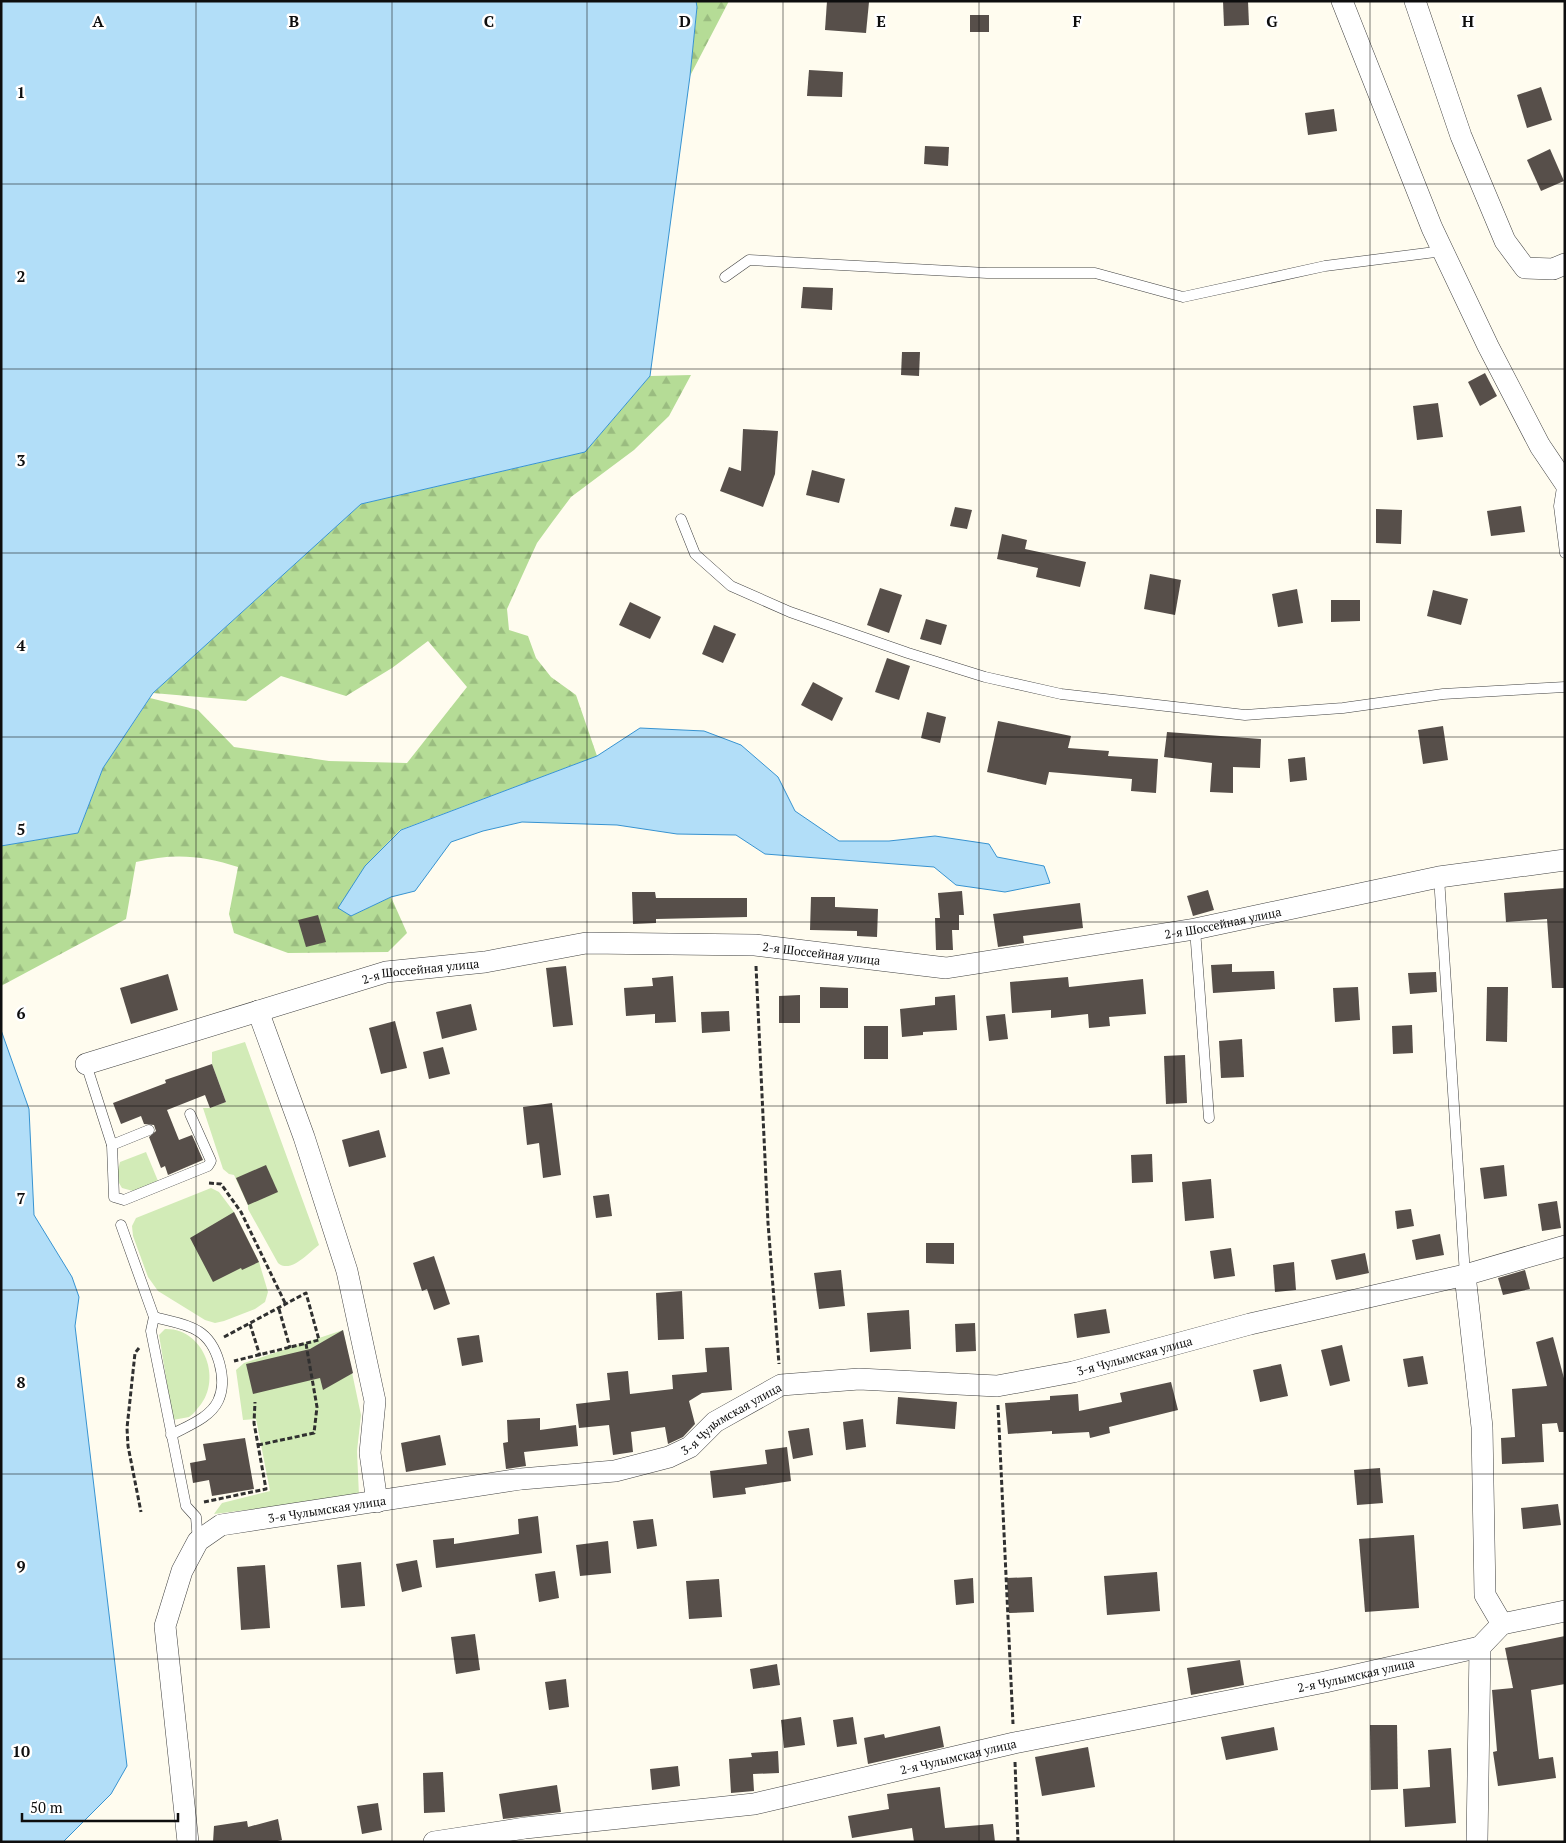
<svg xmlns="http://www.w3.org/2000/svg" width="1566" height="1843" font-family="'PT Serif',serif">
  <defs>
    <pattern id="forest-firs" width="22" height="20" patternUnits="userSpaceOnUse" patternTransform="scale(1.25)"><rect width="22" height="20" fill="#b5dc96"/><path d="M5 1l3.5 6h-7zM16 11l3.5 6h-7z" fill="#9abc80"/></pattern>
  </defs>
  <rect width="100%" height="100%" fill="#fffcef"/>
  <g fill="#d2ebb7">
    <path d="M245 1042 319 1245C308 1253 291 1274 278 1263L248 1209V1205L234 1175 229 1174 223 1169 203 1108H210L226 1102 212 1064V1052Z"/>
    <polygon points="146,1152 158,1181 133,1191 122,1188 116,1178 120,1162"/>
    <polygon points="211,1188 219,1192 234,1212 259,1262 268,1292 265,1302 255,1309 224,1321 215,1323 205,1320 158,1291 148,1277 133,1236 132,1226 136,1218"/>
    <path d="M165 1329C205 1328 224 1382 197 1409 195 1412 192 1415 189 1417 184 1418 178 1419 173 1420L159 1335Z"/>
    <polygon points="343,1330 361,1415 357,1451 359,1496 214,1514 222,1503 270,1491 256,1419 243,1420 236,1370 244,1363"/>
  </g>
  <g fill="url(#forest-firs)">
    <polygon points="696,1 729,1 690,76 697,7"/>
    <path d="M691 375 669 416 634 450 571 497 553 521 537 543 507 609 509 630 528 636 536 658 551 677 576 695 597 756 400 830 365 866 351 916 391 897 407 933 388 952 288 953 234 933 229 914 238 867C203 855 172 853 136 862L126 919 1 986V846L78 833 103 768 150 698 198 710 234 747 329 761 407 763 467 687 428 641 392 668 346 696 281 676 246 701 153 693 361 504 585 452 650 376Z"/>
  </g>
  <g fill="#b2def8" stroke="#3793d1">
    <polygon points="1,1 696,1 697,7 690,76 650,376 585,452 361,504 153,693 103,768 78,833 1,846"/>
    <polygon points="640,728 704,731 741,745 778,777 795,811 839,841 889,841 935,836 989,844 997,857 1044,866 1050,883 1005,892 956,885 934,867 765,854 736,835 677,834 617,825 522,822 483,831 451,842 415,891 391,897 351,916 338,908 365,866 401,830 597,756"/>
    <polygon points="1,1030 29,1109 34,1215 72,1277 79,1297 75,1326 127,1766 111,1794 63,1842 1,1842"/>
  </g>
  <g fill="#574f4a">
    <polygon points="827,1 869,2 866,33 825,30"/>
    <polygon points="1223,1 1248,1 1249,25 1224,26"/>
    <rect x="970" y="15" width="19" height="17"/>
    <polygon points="809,70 843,72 842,97 807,96"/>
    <polygon points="1541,87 1552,120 1527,128 1517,95"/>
    <polygon points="1334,109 1337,131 1308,135 1305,113"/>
    <polygon points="925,146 949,147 948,166 924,164"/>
    <polygon points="1550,149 1564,181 1541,191 1527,160"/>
    <polygon points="803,287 833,288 832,310 801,308"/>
    <polygon points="902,352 920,352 919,376 901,375"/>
    <polygon points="1485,373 1497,396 1480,406 1468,382"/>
    <polygon points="1438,403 1443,437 1417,440 1413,406"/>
    <polygon points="743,429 778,431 775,474 763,507 720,491 729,467 741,471"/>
    <polygon points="812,470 845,479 839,503 806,495"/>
    <polygon points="1521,506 1525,532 1491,536 1487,511"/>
    <polygon points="955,507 972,510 967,529 950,526"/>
    <polygon points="1376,509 1402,510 1401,544 1376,543"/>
    <polygon points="1002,534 1027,540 1025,549 1086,562 1080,587 1036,577 1038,568 997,559"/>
    <polygon points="1150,574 1181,580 1175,615 1144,609"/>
    <polygon points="880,588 902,595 889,633 867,625"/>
    <polygon points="1297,589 1303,623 1278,627 1272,594"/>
    <polygon points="1433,590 1468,599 1461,625 1427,616"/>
    <polygon points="1331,600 1360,600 1360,621 1331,622"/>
    <polygon points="630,602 661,617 650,639 619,625"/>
    <polygon points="926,619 947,625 941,645 920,639"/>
    <polygon points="714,625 736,634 723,663 702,654"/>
    <polygon points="887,658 910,666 899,700 875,692"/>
    <polygon points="813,682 843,698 832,721 801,705"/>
    <polygon points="927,712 946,717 940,743 921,738"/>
    <polygon points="998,721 1071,736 1068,748 1109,751 1108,756 1158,759 1156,793 1131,791 1132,779 1049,772 1046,785 987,772"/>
    <polygon points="1443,726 1448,760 1423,764 1418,730"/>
    <polygon points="1167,732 1261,739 1260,768 1233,767 1233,793 1210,792 1212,763 1164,757"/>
    <polygon points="1305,757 1307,780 1290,782 1288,759"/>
    <polygon points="1565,888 1565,988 1552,988 1547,919 1506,922 1504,893"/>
    <polygon points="1208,890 1214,910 1193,916 1187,896"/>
    <polygon points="962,891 964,915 959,915 959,930 952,930 953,950 936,950 935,918 940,918 938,893"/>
    <polygon points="632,892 655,892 656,898 747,898 747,917 656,919 656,923 633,924"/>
    <polygon points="811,897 835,897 835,907 878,909 877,937 857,936 857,931 810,930"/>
    <polygon points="1080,903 1083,928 1023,936 1024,943 998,947 993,914"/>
    <polygon points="318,915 326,942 306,947 298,920"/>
    <polygon points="1232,964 1232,972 1274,971 1275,989 1213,993 1211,965"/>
    <polygon points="566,966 573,1025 553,1027 546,968"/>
    <polygon points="1436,972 1437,992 1410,994 1408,973"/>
    <polygon points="168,974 178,1010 131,1024 120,988"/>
    <polygon points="673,976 676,1022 655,1023 655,1014 626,1016 624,988 653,986 652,978"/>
    <polygon points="1068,977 1069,987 1143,979 1146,1014 1109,1017 1110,1026 1089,1028 1088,1014 1051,1018 1051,1010 1012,1013 1010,982"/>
    <polygon points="820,987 848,988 848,1008 820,1008"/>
    <polygon points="1358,987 1360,1020 1335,1022 1333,988"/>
    <polygon points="1487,987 1508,987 1507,1042 1486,1041"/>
    <polygon points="800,995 800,1023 779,1023 779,996"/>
    <polygon points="955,995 957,1030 923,1032 923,1035 902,1037 900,1009 935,1005 935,997"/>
    <polygon points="471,1004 477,1030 442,1039 436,1012"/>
    <polygon points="729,1011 730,1031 702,1033 701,1012"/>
    <polygon points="1005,1014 1008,1039 989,1041 986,1016"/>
    <polygon points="395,1021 407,1068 381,1074 369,1028"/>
    <polygon points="1412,1025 1413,1053 1393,1054 1392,1026"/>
    <rect x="864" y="1026" width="24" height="33"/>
    <polygon points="1242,1039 1244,1077 1221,1078 1219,1041"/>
    <polygon points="443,1047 450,1074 429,1079 423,1052"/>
    <polygon points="1185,1055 1187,1103 1166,1104 1164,1056"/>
    <polygon points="212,1064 226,1102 210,1108 205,1095 167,1110 179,1140 192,1135 203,1160 168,1175 165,1166 161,1168 149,1137 156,1131 154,1125 144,1124 141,1116 121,1124 113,1103 166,1083 165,1080"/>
    <polygon points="552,1103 561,1175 543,1178 539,1143 527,1145 523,1107"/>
    <polygon points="379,1130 386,1157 349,1167 342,1140"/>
    <polygon points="1152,1154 1153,1182 1132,1183 1131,1155"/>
    <polygon points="266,1165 278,1192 248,1205 236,1178"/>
    <polygon points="1504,1165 1507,1196 1484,1199 1480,1168"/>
    <polygon points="1211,1179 1214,1218 1185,1221 1182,1182"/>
    <polygon points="609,1194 612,1216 596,1218 593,1196"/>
    <polygon points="1557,1201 1561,1228 1542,1231 1538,1204"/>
    <polygon points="1411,1209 1414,1226 1397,1229 1395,1211"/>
    <polygon points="234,1212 259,1262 242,1270 241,1268 213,1282 190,1238"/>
    <polygon points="1440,1234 1444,1255 1416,1260 1412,1240"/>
    <polygon points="926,1243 954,1243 954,1264 926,1263"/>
    <polygon points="1231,1248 1235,1276 1214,1279 1210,1251"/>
    <polygon points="1365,1253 1369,1273 1336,1280 1331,1260"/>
    <polygon points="434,1256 450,1304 434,1310 427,1289 422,1291 413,1263"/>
    <polygon points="1294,1262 1296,1290 1275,1292 1273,1265"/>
    <polygon points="841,1270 845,1306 819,1309 814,1273"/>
    <polygon points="1525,1270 1530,1289 1503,1295 1498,1278"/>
    <polygon points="682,1291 684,1339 658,1340 656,1293"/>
    <polygon points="1106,1309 1110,1333 1077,1338 1074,1314"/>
    <polygon points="909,1310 911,1349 870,1352 867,1313"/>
    <polygon points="975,1323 976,1351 956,1352 955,1324"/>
    <polygon points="343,1330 353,1373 323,1390 320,1378 253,1394 246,1364 310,1349"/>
    <polygon points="479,1335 483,1362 462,1366 457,1338"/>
    <polygon points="1553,1337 1565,1382 1565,1432 1559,1432 1557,1423 1542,1424 1544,1462 1502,1464 1501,1438 1515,1437 1512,1389 1547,1386 1536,1342"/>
    <polygon points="1342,1345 1350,1381 1330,1386 1321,1350"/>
    <polygon points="729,1347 732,1390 702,1393 689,1401 695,1424 683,1437 668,1444 665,1427 631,1432 633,1452 613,1455 609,1425 579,1428 576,1404 610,1400 607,1373 628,1371 630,1394 673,1389 672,1375 707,1372 705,1348"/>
    <polygon points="1423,1356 1428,1384 1408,1387 1403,1359"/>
    <polygon points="1281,1364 1288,1396 1260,1402 1253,1370"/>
    <polygon points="1171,1382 1178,1410 1109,1427 1110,1433 1090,1438 1089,1432 1052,1434 1052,1431 1008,1434 1005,1403 1050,1400 1050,1396 1078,1394 1079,1411 1122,1402 1120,1393"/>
    <polygon points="898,1397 957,1402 955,1429 896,1424"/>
    <polygon points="540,1418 540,1430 576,1425 578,1446 524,1452 526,1466 506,1469 503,1443 508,1442 507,1420"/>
    <polygon points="863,1419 866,1447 846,1450 843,1422"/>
    <polygon points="809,1428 813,1455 793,1459 788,1431"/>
    <polygon points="440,1435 446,1465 406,1472 401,1443"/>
    <polygon points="245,1438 254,1489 212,1496 209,1480 193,1483 190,1463 206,1460 203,1444"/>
    <polygon points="787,1447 791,1481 745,1488 746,1494 713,1498 710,1471 767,1464 765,1450"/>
    <polygon points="1380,1468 1383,1503 1357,1505 1354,1470"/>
    <polygon points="1558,1504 1561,1525 1523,1529 1521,1508"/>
    <polygon points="538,1516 542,1553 436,1568 433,1540 454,1538 454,1544 519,1534 518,1519"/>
    <polygon points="653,1519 657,1546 637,1549 633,1521"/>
    <polygon points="1414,1535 1419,1608 1365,1612 1359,1539"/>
    <polygon points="608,1541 611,1573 580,1576 576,1545"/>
    <polygon points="417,1560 422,1587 402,1592 396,1564"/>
    <polygon points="361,1562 365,1606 341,1608 337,1565"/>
    <polygon points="265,1565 270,1628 241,1630 237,1567"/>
    <polygon points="555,1571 559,1598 539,1602 535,1574"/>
    <polygon points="1157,1572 1160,1611 1107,1615 1104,1576"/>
    <polygon points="1032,1577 1034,1612 1009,1613 1007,1578"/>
    <polygon points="973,1578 974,1603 956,1605 954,1580"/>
    <polygon points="719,1579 722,1617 689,1619 686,1581"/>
    <polygon points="475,1634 480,1670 456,1674 451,1637"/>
    <polygon points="1565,1636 1565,1684 1531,1690 1539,1759 1553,1757 1556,1778 1498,1786 1493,1752 1497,1751 1492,1690 1513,1688 1505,1648"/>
    <polygon points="1240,1660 1244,1685 1191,1695 1187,1668"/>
    <polygon points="777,1664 780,1685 753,1689 750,1669"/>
    <polygon points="566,1679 569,1707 549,1710 545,1682"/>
    <polygon points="801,1717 805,1745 784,1748 781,1720"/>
    <polygon points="853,1717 857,1744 837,1747 833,1720"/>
    <polygon points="1370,1725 1397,1725 1398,1789 1371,1790"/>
    <polygon points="940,1726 944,1747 868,1764 864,1738 884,1734 885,1738"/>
    <polygon points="1274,1727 1278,1750 1226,1760 1221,1737"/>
    <polygon points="1088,1747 1095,1787 1042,1796 1035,1757"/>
    <polygon points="1451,1748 1456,1823 1405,1827 1403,1789 1430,1787 1428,1750"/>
    <polygon points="778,1751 779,1773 753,1774 754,1791 731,1793 729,1759 752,1757 751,1753"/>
    <polygon points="678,1766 680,1786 652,1790 650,1769"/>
    <polygon points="443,1772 445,1812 424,1813 423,1773"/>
    <polygon points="557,1785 561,1812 503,1819 499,1794"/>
    <polygon points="940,1787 945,1828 993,1824 995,1842 914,1842 912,1828 852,1838 848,1816 889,1809 887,1794"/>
    <polygon points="378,1803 382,1830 362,1834 357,1806"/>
    <polygon points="278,1819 282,1840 273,1842 213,1842 214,1826 247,1821 248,1827"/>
  </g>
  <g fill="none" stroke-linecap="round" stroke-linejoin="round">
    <g stroke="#414141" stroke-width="11">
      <g id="lane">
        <polyline points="725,277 749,260 987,273 1095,273 1183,297 1325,266 1443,251"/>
        <polyline points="1563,481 1559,506 1565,553"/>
        <polyline points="681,519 695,554 731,586 790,612 908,653 985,677 1061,694 1245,715 1343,708 1443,694 1565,687"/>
        <polyline points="1439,877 1465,1275"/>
        <polyline points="1195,929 1209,1118"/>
        <polyline points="86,1064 112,1145 114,1197 124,1200 208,1166 211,1161 190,1114"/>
        <polyline points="112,1145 149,1130"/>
        <polyline points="121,1225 154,1317 151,1331 186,1506 196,1517 198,1541"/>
        <path d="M154 1317C168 1321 186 1323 198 1331 218 1343 228 1380 218 1401 210 1418 187 1426 171 1435"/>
      </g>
    </g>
    <g stroke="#414141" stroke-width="22">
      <g id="street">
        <polyline points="1342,1 1432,228 1488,346 1540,446 1565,483"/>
        <polyline points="1415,1 1461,136 1505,241 1525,268 1553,269 1565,264"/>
        <polyline points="258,1011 304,1137 347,1271 375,1401 370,1453 377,1502"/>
        <path id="s1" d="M86 1064 386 972 485 962 586 943 755 945 946 968 1195 929 1439 877 1565 860"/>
        <polyline points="1465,1275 1482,1427 1485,1595 1502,1624 1480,1647 1477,1842"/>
        <polyline points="1502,1624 1565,1611"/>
        <path id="s2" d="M188 1842 165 1626 182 1571 198 1541 221 1525 521 1479 615 1471 669 1457 690 1447 715 1422 781 1385 859 1379 997 1386 1073 1372 1250 1324 1465 1275 1565 1246"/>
        <path id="s3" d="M434 1842 525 1828 754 1804 1014 1743 1325 1682 1480 1647"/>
      </g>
    </g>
    <g stroke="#303030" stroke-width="3" stroke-dasharray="5 2.5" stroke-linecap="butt">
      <polyline points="756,966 768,1223 779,1364"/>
      <polyline points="209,1183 221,1184 241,1212 286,1305"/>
      <polyline points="279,1309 290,1348"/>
      <polyline points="250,1324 260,1356"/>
      <polyline points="224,1337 306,1293 319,1340 234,1361"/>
      <polyline points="139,1348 135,1353 127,1428 128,1446 141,1512"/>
      <polyline points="998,1405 1013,1724"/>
      <polyline points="258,1445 314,1433 317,1407 306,1344"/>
      <polyline points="204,1502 266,1489 254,1423 255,1402"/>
      <polyline points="1015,1762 1018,1842"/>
    </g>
    <use href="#lane" stroke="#fff" stroke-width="10"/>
    <use href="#street" stroke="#fff" stroke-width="21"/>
  </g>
  <path fill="none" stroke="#0e0e0e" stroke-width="1" stroke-opacity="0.55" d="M196 1V1842M392 1V1842M587 1V1842M783 1V1842M979 1V1842M1174 1V1842M1370 1V1842M1 184H1565M1 369H1565M1 553H1565M1 737H1565M1 922H1565M1 1106H1565M1 1290H1565M1 1474H1565M1 1659H1565"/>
  <g text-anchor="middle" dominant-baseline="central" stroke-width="5" stroke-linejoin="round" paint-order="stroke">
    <g font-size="12" fill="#0e0e0e" stroke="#fff">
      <text stroke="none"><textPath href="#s1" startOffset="1158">2-я Шоссейная улица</textPath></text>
      <text stroke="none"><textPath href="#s1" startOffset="752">2-я Шоссейная улица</textPath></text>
      <text stroke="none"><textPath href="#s1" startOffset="348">2-я Шоссейная улица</textPath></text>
      <text stroke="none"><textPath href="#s2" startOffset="1282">3-я Чулымская улица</textPath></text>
      <text stroke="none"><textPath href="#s2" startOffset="864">3-я Чулымская улица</textPath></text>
      <text stroke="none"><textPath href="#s2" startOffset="444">3-я Чулымская улица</textPath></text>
      <text stroke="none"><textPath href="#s3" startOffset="938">2-я Чулымская улица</textPath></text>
      <text stroke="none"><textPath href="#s3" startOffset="532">2-я Чулымская улица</textPath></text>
    </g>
  </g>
  <g font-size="16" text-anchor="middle" font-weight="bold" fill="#0e0e0e" stroke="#fff" stroke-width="5" stroke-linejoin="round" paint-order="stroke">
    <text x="98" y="27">A</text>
    <text x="294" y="27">B</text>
    <text x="489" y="27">C</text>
    <text x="685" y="27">D</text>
    <text x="881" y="27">E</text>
    <text x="1077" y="27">F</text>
    <text x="1272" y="27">G</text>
    <text x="1468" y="27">H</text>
    <text x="21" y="98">1</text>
    <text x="21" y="282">2</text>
    <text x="21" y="466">3</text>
    <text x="21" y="651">4</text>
    <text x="21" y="835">5</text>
    <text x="21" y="1019">6</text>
    <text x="21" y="1204">7</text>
    <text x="21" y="1388">8</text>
    <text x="21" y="1572">9</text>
    <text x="21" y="1757">10</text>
  </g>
  <rect width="1566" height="1843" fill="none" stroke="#0e0e0e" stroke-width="5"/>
  <path d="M22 1813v8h156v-8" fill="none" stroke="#0e0e0e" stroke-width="2.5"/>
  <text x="30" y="1813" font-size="15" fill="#0e0e0e" stroke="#ffffff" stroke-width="4" paint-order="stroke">50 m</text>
</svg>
